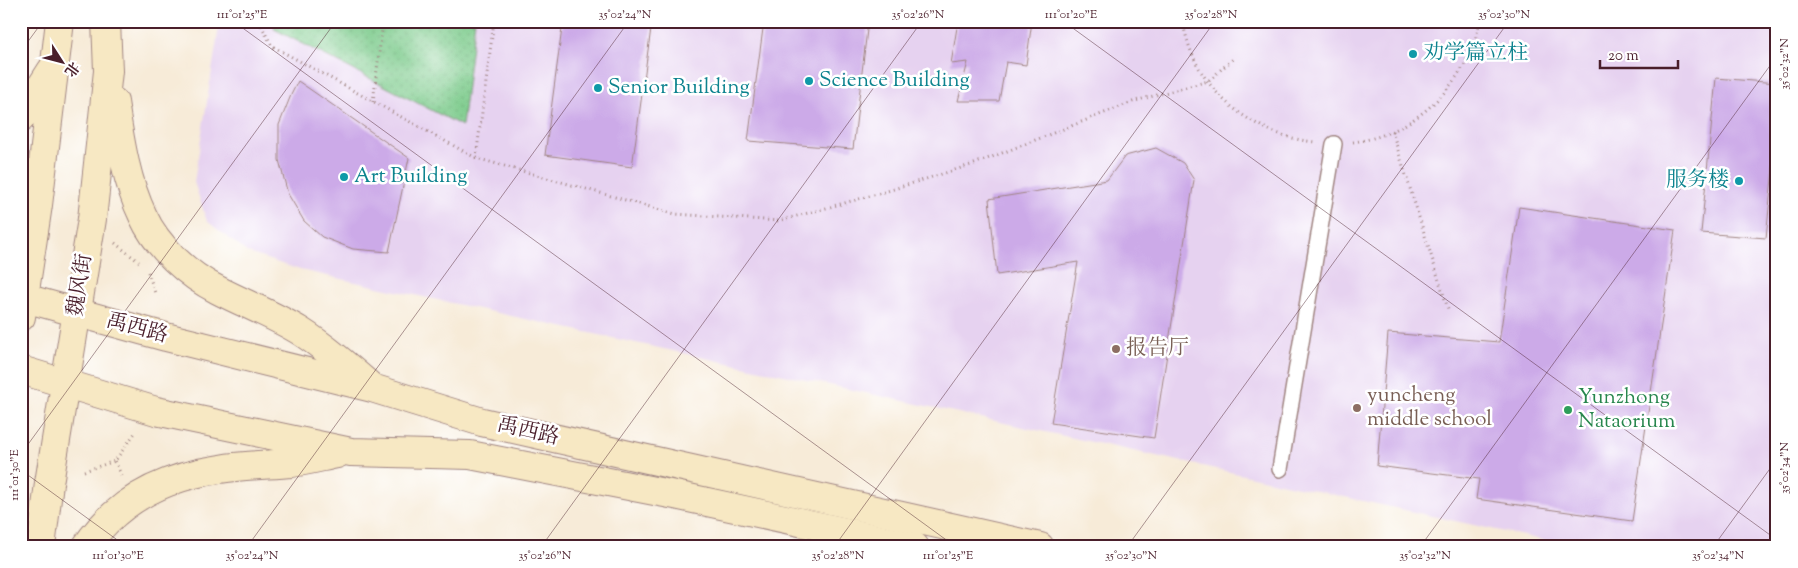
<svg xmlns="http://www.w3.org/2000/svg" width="1798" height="568" font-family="'Sorts Mill Goudy','Noto Serif SC',serif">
  <defs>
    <pattern id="grass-dots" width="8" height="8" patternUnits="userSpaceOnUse" patternTransform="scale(1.25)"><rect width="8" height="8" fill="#7bcb8b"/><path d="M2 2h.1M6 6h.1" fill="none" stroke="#6cae78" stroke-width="1.8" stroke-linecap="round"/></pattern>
  </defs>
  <rect width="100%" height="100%" fill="#fff"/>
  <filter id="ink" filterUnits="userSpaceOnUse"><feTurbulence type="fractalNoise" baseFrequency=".02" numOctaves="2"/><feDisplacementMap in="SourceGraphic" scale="10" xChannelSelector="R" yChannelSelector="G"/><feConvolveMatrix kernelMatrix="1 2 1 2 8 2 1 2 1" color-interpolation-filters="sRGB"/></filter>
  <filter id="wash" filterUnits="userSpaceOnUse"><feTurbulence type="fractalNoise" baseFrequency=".0096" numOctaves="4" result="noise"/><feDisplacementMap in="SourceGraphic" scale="20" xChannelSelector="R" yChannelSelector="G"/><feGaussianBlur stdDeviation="1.12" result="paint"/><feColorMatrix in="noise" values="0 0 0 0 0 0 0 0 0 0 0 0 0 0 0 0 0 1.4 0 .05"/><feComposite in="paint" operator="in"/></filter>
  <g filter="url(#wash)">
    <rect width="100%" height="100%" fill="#f7ebd8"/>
    <polygon fill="#e6d2f0" points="220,21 1777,21 1777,547 1575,547 300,270 248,253 207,221 194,182"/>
    <polygon fill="url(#grass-dots)" stroke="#62755b" points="275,21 475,21 462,126 274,29"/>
    <g id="blocks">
      <g fill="#ccaae8">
        <polygon points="563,21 652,21 632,167 545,155"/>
        <polygon points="764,21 868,21 853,149 748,141"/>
        <polygon points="958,21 1032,21 1026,65 1006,62 999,101 958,101 968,62 951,64"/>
        <polygon points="1716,78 1777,83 1777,129 1766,238 1701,233"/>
        <polygon points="298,81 409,158 389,252 353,249 322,237 304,221 288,194 279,160 279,125 291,95"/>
        <polygon points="1156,148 1183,163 1194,180 1154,438 1051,423 1078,262 997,275 989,199 1107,180 1125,156"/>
        <polygon points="1519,207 1675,230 1632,521 1476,499 1479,479 1377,466 1388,333 1499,342"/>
      </g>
    </g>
  </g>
  <g filter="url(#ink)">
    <use href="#blocks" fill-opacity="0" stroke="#a08582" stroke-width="1"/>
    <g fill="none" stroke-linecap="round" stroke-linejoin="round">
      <g stroke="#a08582" stroke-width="18">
        <polyline id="service" points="1280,469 1334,144"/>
      </g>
      <g stroke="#a08582" stroke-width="30">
        <g id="secondary">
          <path d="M114 102C120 140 126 181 143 216 157 247 188 275 218 290 245 304 274 315 300 331 325 347 347 366 369 385"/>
          <polyline points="21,118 51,71"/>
          <polyline points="21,297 166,337 372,388 482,422 1040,547"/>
          <polyline points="21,317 38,205 60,21"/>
          <polyline points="21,370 156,411 351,452 470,455 675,495 915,547"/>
          <polyline points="41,547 49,483 92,219 108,71 106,21"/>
          <path d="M86 547C117 500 165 477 220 469 243 465 268 465 292 463 307 461 322 457 337 454"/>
        </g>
      </g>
      <g stroke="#a08582" stroke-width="3" stroke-dasharray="1 4" stroke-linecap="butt">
        <polyline points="259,21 272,46 476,158 675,214 779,221 884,192 974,164 1135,101 1208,81 1234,58"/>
        <path d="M1182 21C1185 31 1187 41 1191 51 1210 101 1262 137 1315 142"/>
        <polyline points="1480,22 1526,21"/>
        <polyline points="373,102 383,21"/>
        <polyline points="1392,131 1449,312"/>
        <path d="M1353 142C1403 136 1445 102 1468 58 1474 47 1477 33 1480 21"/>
        <polyline points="476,158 494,21"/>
        <polyline points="115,243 139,262"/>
        <polyline points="148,272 155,293"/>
        <polyline points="115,461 122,477"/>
        <polyline points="84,471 115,461 135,433"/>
      </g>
      <use href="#service" stroke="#fff" stroke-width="15"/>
      <use href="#secondary" stroke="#f7e8c3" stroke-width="28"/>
    </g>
  </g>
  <path fill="none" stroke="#4a1f2b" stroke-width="1" stroke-opacity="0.45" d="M233 21 956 547M1063 21 1777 540M21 51 43 21M21 454 336 21M21 470 127 547M247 547 629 21M541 547 922 21M834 547 1215 21M1127 547 1509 21M1420 547 1777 56M1713 547 1777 459"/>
  <g fill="#0f9aa8" stroke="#fff" stroke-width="2">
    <circle cx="1413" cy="54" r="5"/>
    <circle cx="809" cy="81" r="5"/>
    <circle cx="598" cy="88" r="5"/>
    <circle cx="344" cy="177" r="5"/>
    <circle cx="1739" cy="181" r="5"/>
  </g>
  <g fill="#8d6e63" stroke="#fff" stroke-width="2">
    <circle cx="1116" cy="349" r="5"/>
    <circle cx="1357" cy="408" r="5"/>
  </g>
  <circle fill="#2e9e5b" stroke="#fff" stroke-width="2" cx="1568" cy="410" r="5"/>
  <g text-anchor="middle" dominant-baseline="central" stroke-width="5" stroke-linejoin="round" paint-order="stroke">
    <g font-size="21" fill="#0d838f" stroke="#fff" text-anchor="start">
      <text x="1423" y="54">劝学篇立柱</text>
      <text x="819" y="81">Science Building</text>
      <text x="608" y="88">Senior Building</text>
      <text x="354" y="177">Art Building</text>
      <text x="1729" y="181" text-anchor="end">服务楼</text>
    </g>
    <g font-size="21" fill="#4a1f2b" stroke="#fff">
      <text transform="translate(81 285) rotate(-81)">魏风街</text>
      <text transform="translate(137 329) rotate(15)">禹西路</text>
      <text transform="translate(528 432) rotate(13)">禹西路</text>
    </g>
    <g font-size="21" fill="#785e54" stroke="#fff" text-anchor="start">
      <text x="1126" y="349">报告厅</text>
      <text x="1367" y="396">yuncheng<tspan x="1367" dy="24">middle school</tspan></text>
    </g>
    <g font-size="21" fill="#27864d" stroke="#fff" text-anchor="start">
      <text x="1578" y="398">Yunzhong<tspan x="1578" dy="24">Nataorium</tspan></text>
    </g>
  </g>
  <rect width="1798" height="568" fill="none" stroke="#fff" stroke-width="55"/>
  <g transform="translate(62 62) rotate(126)" stroke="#ffffff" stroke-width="4" paint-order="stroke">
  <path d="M0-4L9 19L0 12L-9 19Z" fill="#4a1f2b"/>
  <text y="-8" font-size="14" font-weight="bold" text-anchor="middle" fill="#4a1f2b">北</text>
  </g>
  <path d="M1600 60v8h78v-8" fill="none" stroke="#4a1f2b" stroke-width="2.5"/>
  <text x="1608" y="60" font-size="15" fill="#4a1f2b" stroke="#ffffff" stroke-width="4" paint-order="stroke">20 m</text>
  <rect x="28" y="28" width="1742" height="512" fill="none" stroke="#4a1f2b" stroke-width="2"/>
  <g font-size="12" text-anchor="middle" fill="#4a1f2b">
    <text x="242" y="18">111°01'25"E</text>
    <text x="625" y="18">35°02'24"N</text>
    <text x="918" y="18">35°02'26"N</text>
    <text x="1071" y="18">111°01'20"E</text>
    <text x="1211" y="18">35°02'28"N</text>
    <text x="1504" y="18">35°02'30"N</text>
    <text transform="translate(1784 64) rotate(-90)" y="4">35°02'32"N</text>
    <text transform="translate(1784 468) rotate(-90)" y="4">35°02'34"N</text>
    <text transform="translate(14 475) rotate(-90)" y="4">111°01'30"E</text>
    <text x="118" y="559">111°01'30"E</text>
    <text x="252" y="559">35°02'24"N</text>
    <text x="545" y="559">35°02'26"N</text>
    <text x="838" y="559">35°02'28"N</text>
    <text x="948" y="559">111°01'25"E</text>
    <text x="1131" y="559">35°02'30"N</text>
    <text x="1425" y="559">35°02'32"N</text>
    <text x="1718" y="559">35°02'34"N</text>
  </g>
</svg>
